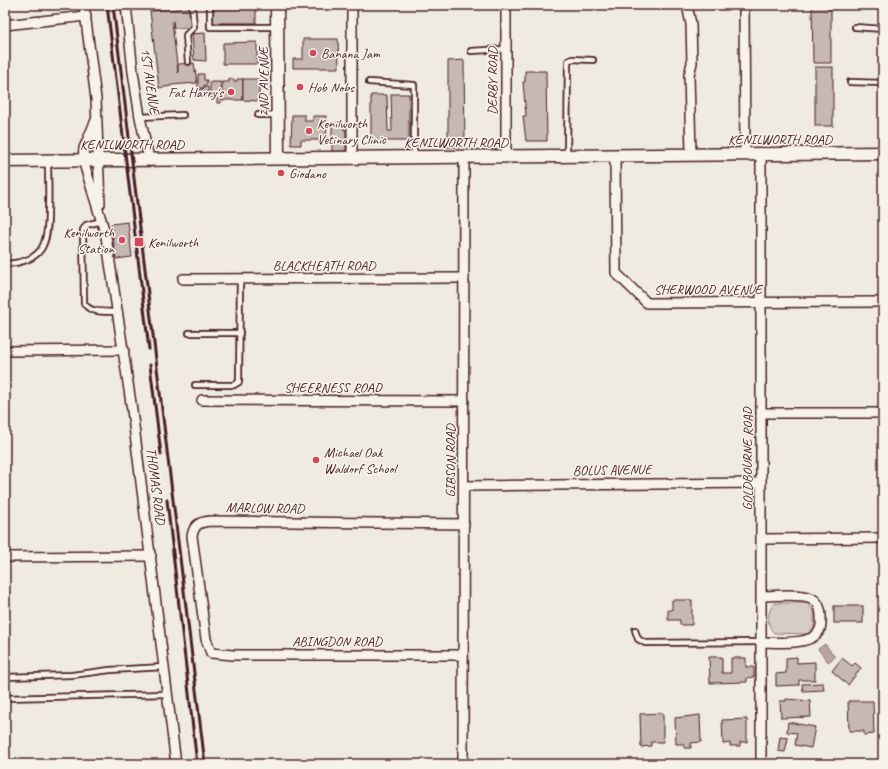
<svg xmlns="http://www.w3.org/2000/svg" width="888" height="769" font-family="Caveat,sans-serif">
  <rect width="100%" height="100%" fill="#f0ebe0"/>
  <filter id="ink" filterUnits="userSpaceOnUse"><feTurbulence type="fractalNoise" baseFrequency=".025" numOctaves="2"/><feDisplacementMap in="SourceGraphic" scale="8" xChannelSelector="R" yChannelSelector="G"/><feConvolveMatrix kernelMatrix="1 2 1 2 8 2 1 2 1" color-interpolation-filters="sRGB"/></filter>
  <g filter="url(#ink)">
    <path fill="#d8cdc6" stroke="#917678" d="M774 603H807L814 611V627L808 634 774 633C766 623 767 614 774 603Z"/>
    <polygon fill="#b7a4a2" stroke="#8b6f72" points="825,644 835,657 828,662 818,649"/>
    <g fill="#c6b8b3" stroke="#4a1f2b">
      <polygon points="812,5 831,5 831,63 813,63"/>
      <polygon points="256,6 256,23 213,23 212,7"/>
      <polygon points="190,8 192,28 174,28 173,21 172,22 178,73 178,64 194,63 197,83 171,85 171,86 159,88 150,11"/>
      <polygon points="205,33 206,61 194,60 192,34"/>
      <polygon points="303,39 338,39 339,68 293,68 293,59 303,59"/>
      <polygon points="257,42 257,64 223,64 223,43"/>
      <polygon points="464,60 465,147 440,147 440,140 448,140 448,61"/>
      <rect x="815" y="67" width="18" height="59"/>
      <polygon points="525,71 546,71 547,141 526,141 523,116 526,116 523,82 525,82"/>
      <polygon points="198,74 204,74 204,80 207,80 207,85 204,85 204,88 198,88"/>
      <polygon points="229,79 234,79 234,82 237,81 237,79 243,79 243,100 222,100 222,82 229,82"/>
      <polygon points="243,79 259,79 259,101 243,100"/>
      <polygon points="210,82 221,82 221,103 217,103 217,98 210,98"/>
      <polygon points="204,87 208,87 208,96 199,96 199,89 204,89"/>
      <polygon points="391,94 409,94 409,141 371,141 371,95 387,95 388,131 392,131"/>
      <polygon points="292,115 305,115 305,121 313,121 313,116 326,116 327,144 319,144 319,140 301,140 301,145 291,145"/>
      <polygon points="332,123 344,123 344,130 346,130 346,151 332,152"/>
      <polygon points="128,222 132,257 116,259 111,224"/>
      <polygon points="672,600 692,600 692,625 680,625 680,620 668,620 668,610 672,610"/>
      <rect x="834" y="606" width="29" height="17"/>
      <polygon points="709,657 722,657 722,673 731,673 731,658 746,658 746,667 754,667 754,677 747,678 747,682 710,683"/>
      <polygon points="797,657 797,663 815,662 815,680 799,680 799,685 776,686 776,674 786,673 786,658"/>
      <polygon points="842,658 852,666 855,663 861,668 848,685 832,671"/>
      <polygon points="823,683 824,690 803,691 802,684"/>
      <polygon points="786,699 810,701 811,717 781,718 780,701 786,701"/>
      <polygon points="848,701 873,701 874,734 864,735 864,731 849,731"/>
      <polygon points="663,713 663,742 651,742 651,746 641,747 640,714"/>
      <polygon points="700,715 701,742 691,743 691,748 684,748 684,744 676,744 675,718"/>
      <polygon points="747,719 747,742 740,742 740,746 730,746 730,743 723,744 722,720"/>
      <polygon points="788,722 815,727 811,748 795,745 797,733 787,732"/>
      <polygon points="780,737 788,738 785,752 778,751"/>
    </g>
    <g fill="none" stroke-linecap="round" stroke-linejoin="round">
      <g stroke="#4a1f2b" stroke-width="8">
        <g id="service">
          <polyline points="210,5 210,27 277,27"/>
          <polyline points="855,27 883,29"/>
          <polyline points="471,51 506,49"/>
          <polyline points="188,62 186,35 194,27 192,5"/>
          <polyline points="369,82 414,85 414,156"/>
          <polyline points="850,82 883,83"/>
          <polyline points="258,115 278,115"/>
          <polyline points="140,117 183,115"/>
          <polyline points="567,155 568,61 572,59 593,60"/>
          <path d="M102 221 86 225 83 230 84 303C90 314 107 311 118 312"/>
          <path d="M5 264C43 262 48 245 48 211 49 194 48 178 48 161"/>
          <polyline points="189,333 240,333"/>
          <polyline points="195,385 234,385 239,382 240,279"/>
          <polyline points="635,630 638,639 645,643 761,642"/>
          <polyline points="5,677 72,675 110,670 164,667"/>
          <polyline points="5,698 167,694"/>
        </g>
      </g>
      <g stroke="#4a1f2b" stroke-width="12">
        <g id="minor">
          <polyline points="84,5 96,99 100,204"/>
          <polyline points="126,5 133,72 140,117 149,159"/>
          <polyline points="352,5 352,158"/>
          <polyline points="506,5 506,157"/>
          <polyline points="687,5 691,24 692,63 689,75 691,154"/>
          <polyline points="744,5 745,154"/>
          <polyline points="5,25 86,16"/>
          <polyline points="96,120 84,148 83,160 106,236 132,410 176,764"/>
          <polyline points="615,155 616,273 647,303 883,302"/>
          <polyline points="183,279 464,278"/>
          <polyline points="5,351 124,350"/>
          <polyline points="202,400 464,401"/>
          <polyline points="762,413 883,413"/>
          <polyline points="464,486 761,483"/>
          <polyline points="762,539 883,538"/>
          <polyline points="5,557 151,556"/>
          <path d="M761 642C776 642 811 646 819 631 822 627 821 620 821 616 821 609 818 601 811 598 799 593 775 596 762 596"/>
          <path d="M463 655H233L211 653 206 639 192 536C194 525 199 522 210 521L464 524"/>
          <polyline points="463,764 464,158"/>
          <polyline points="761,764 761,154"/>
        </g>
      </g>
      <g stroke="#4a1f2b" stroke-width="15">
        <g id="tertiary">
          <polyline points="277,5 278,158"/>
          <polyline points="5,161 883,153"/>
        </g>
      </g>
      <use href="#service" stroke="#f7f3e8" stroke-width="4.5"/>
      <use href="#minor" stroke="#f7f3e8" stroke-width="9"/>
      <use href="#tertiary" stroke="#f7f3e8" stroke-width="12"/>
      <g stroke="#4a1f2b" stroke-width="3">
        <polyline points="107,5 149,349"/>
        <polyline points="113,5 205,764"/>
        <polyline points="150,365 161,454"/>
        <polyline points="167,500 197,764"/>
      </g>
    </g>
  </g>
  <g fill="#d1495b" stroke="#f7f3e8" stroke-width="1.5">
    <circle cx="313" cy="53" r="4"/>
    <circle cx="300" cy="87" r="4"/>
    <circle cx="231" cy="92" r="4"/>
    <circle cx="309" cy="131" r="4"/>
    <circle cx="281" cy="173" r="4"/>
    <circle cx="122" cy="240" r="4"/>
    <rect x="134" y="237" width="10" height="10" rx="2"/>
    <circle cx="316" cy="460" r="4"/>
  </g>
  <g text-anchor="middle" dominant-baseline="central" stroke-width="3" stroke-linejoin="round" paint-order="stroke">
    <g font-size="14" fill="#4a1f2b" stroke="#f7f3e8" text-anchor="start">
      <text x="321" y="53">Banana Jam</text>
      <text x="308" y="87">Hob Nobs</text>
      <text x="223" y="92" text-anchor="end">Fat Harry's</text>
      <text x="317" y="123">Kenilworth<tspan x="317" dy="16">Vetinary Clinic</tspan></text>
      <text x="289" y="173">Giodano</text>
      <text x="114" y="232" text-anchor="end">Kenilworth<tspan x="114" dy="16">Station</tspan></text>
      <text x="148" y="242">Kenilworth</text>
      <text x="324" y="452">Michael Oak<tspan x="324" dy="16">Waldorf School</tspan></text>
    </g>
    <g font-size="14" fill="#4a1f2b" stroke="#f7f3e8">
      <text transform="translate(150 81) rotate(82)">1ST AVENUE</text>
      <text transform="translate(492 81) rotate(-90)">DERBY ROAD</text>
      <text transform="translate(263 82) rotate(-90)">2ND AVENUE</text>
      <text x="780" y="139">KENILWORTH ROAD</text>
      <text x="456" y="142">KENILWORTH ROAD</text>
      <text x="132" y="144">KENILWORTH ROAD</text>
      <text x="324" y="265">BLACKHEATH ROAD</text>
      <text x="708" y="289">SHERWOOD AVENUE</text>
      <text x="333" y="387">SHEERNESS ROAD</text>
      <text transform="translate(747 459) rotate(-90)">GOLDBOURNE ROAD</text>
      <text transform="translate(450 461) rotate(-90)">GIBSON ROAD</text>
      <text transform="translate(612 470) rotate(-1)">BOLUS AVENUE</text>
      <text transform="translate(156 486) rotate(83)">THOMAS ROAD</text>
      <text transform="translate(265 508) rotate(1)">MARLOW ROAD</text>
      <text x="337" y="641">ABINGDON ROAD</text>
    </g>
  </g>
  <rect width="888" height="769" fill="none" stroke="#f7f3e8" stroke-width="20"/>
  <rect x="10" y="10" width="868" height="749" fill="none" stroke="#4a1f2b" stroke-width="1.5" filter="url(#ink)"/>
</svg>
